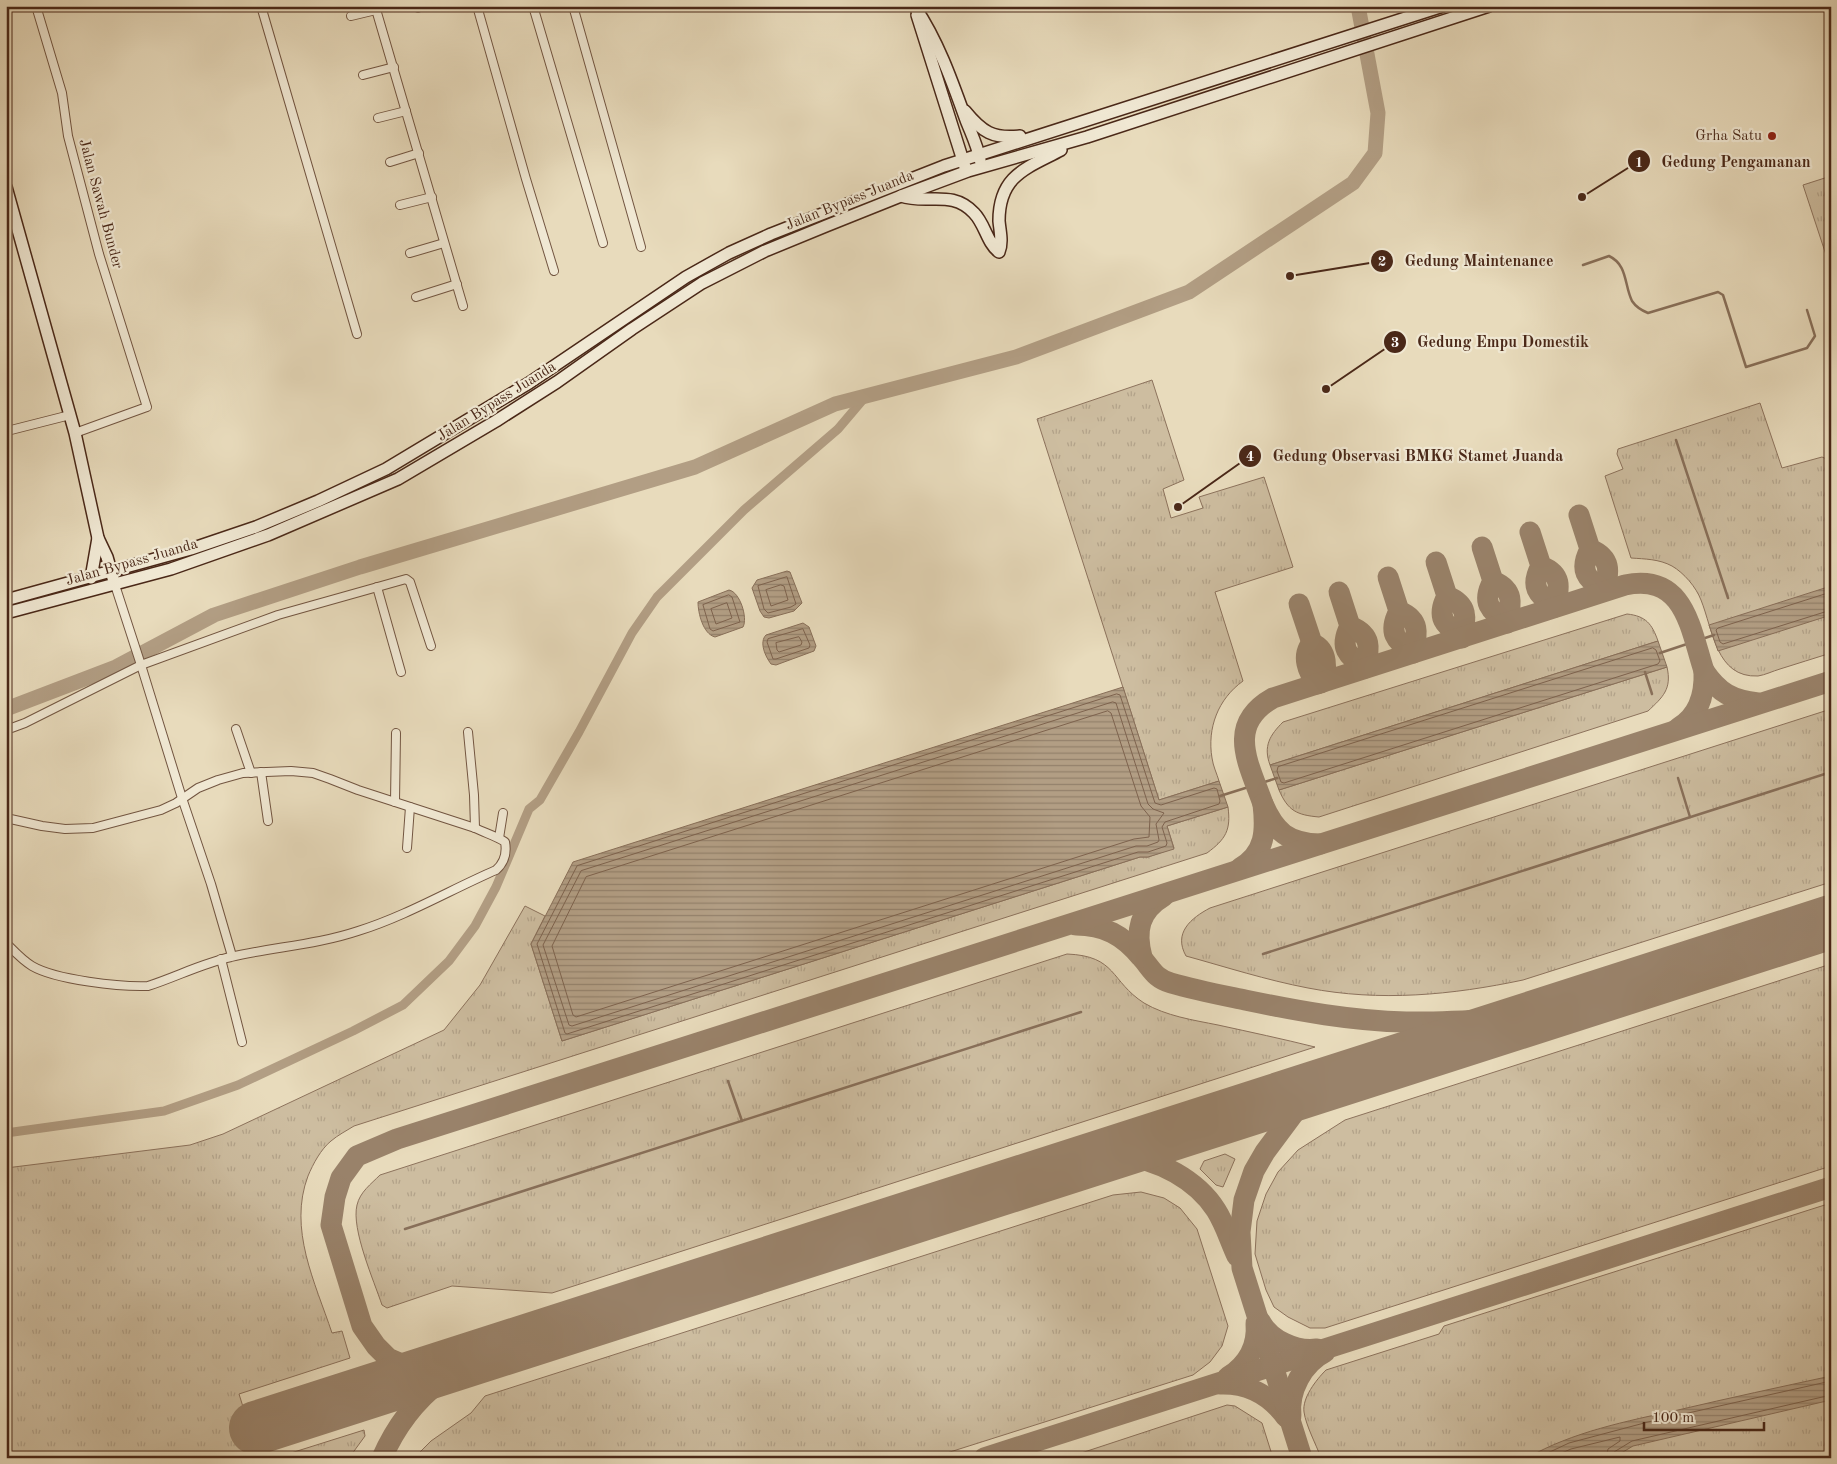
<svg xmlns="http://www.w3.org/2000/svg" width="1837" height="1464" font-family="'Old Standard TT',serif">
  <defs>
    <pattern id="grass-tufts" width="24" height="20" patternUnits="userSpaceOnUse" patternTransform="scale(1.25)"><rect width="24" height="20" fill="#cdbda0"/><path d="M3 7l-1-3M5 7V3M7 7l1-3M15 17l-1-3M17 17v-4M19 17l1-3" fill="none" stroke="#b2a289"/></pattern>
    <pattern id="water-rules" width="6" height="5" patternUnits="userSpaceOnUse" patternTransform="scale(1.25)"><rect width="6" height="5" fill="#b29e84"/><path d="M0 2.5h6" fill="none" stroke="#93816b"/></pattern>
  </defs>
  <rect width="100%" height="100%" fill="#e8dbbc"/>
  <filter id="stains"><feTurbulence type="fractalNoise" baseFrequency=".004" numOctaves="4"/><feColorMatrix values="0 0 0 0 .2 0 0 0 0 .09 0 0 0 0 .02 0 0 0 .5 -.17"/></filter>
  <radialGradient id="worn" r=".72"><stop offset=".6" stop-color="#630" stop-opacity="0"/><stop offset="1" stop-color="#630" stop-opacity=".3"/></radialGradient>
  <g fill="url(#grass-tufts)" stroke="#8c725c">
    <polygon points="1831,176 1831,270 1803,185"/>
    <path d="M1152 380 1184 480 1163 489 1171 518 1203 508 1199 497 1264 477 1293 567 1215 592 1243 681C1218 699 1207 728 1212 758 1213 766 1217 774 1219 781L1159 800 1037 419Z"/>
    <path d="M1760 403 1782 468 1822 457 1829 460 1831 462V653C1814 658 1797 664 1780 669 1773 671 1765 675 1758 676 1716 678 1713 630 1701 600 1696 587 1684 573 1672 566 1659 559 1645 559 1631 558L1605 476 1623 469 1617 454 1618 449Z"/>
    <path d="M1627 614C1646 616 1652 624 1658 641L1270 765C1263 746 1270 735 1283 722Z"/>
    <path d="M1667 667C1672 689 1663 697 1648 711L1319 817C1297 815 1288 811 1279 790Z"/>
    <path d="M1831 709V882L1523 980C1452 995 1380 1002 1308 988 1266 980 1226 967 1186 956 1173 933 1191 918 1210 908Z"/>
    <path d="M1228 807C1231 830 1226 839 1207 853L354 1126C346 1131 338 1135 331 1141 321 1149 313 1164 308 1176 288 1229 315 1282 332 1333L342 1331 350 1358 239 1394 259 1458H6V1168L190 1145 223 1134 444 1030 480 985 525 906 545 916 531 944 562 1041 1140 857H1148L1174 848 1167 826Z"/>
    <path d="M1067 954C1117 956 1110 981 1144 1003 1166 1016 1193 1020 1218 1025 1250 1032 1283 1039 1315 1047L552 1293 452 1286 387 1308 382 1305C374 1281 351 1229 357 1205 360 1192 371 1184 380 1175Z"/>
    <polygon points="1831,964 1831,1166 1325,1328 1310,1328 1288,1317 1274,1307 1266,1290 1255,1254 1257,1221 1266,1194 1278,1172 1298,1150 1345,1120"/>
    <polygon points="1225,1154 1235,1159 1223,1187 1216,1185 1200,1169 1204,1161"/>
    <polygon points="1141,1192 1164,1198 1180,1208 1197,1229 1228,1326 1222,1346 1210,1362 1193,1375 931,1458 414,1458 431,1441 471,1413 485,1396 1113,1195"/>
    <path d="M1831 1203V1458H1321C1316 1444 1306 1426 1304 1412 1302 1398 1316 1380 1326 1370L1439 1334 1444 1326Z"/>
    <polygon points="1227,1405 1235,1406 1262,1423 1273,1458 1066,1458"/>
    <polygon points="364,1430 365,1436 349,1458 275,1458"/>
  </g>
  <g fill="url(#water-rules)" stroke="#886f59">
    <polygon points="787,571 790,572 802,603 794,611 769,618 764,617 760,611 752,588 757,580"/>
    <polygon points="1831,586 1831,615 1718,651 1709,625"/>
    <path d="M729 590C740 592 748 618 743 627L715 637C703 634 698 613 698 602Z"/>
    <path d="M803 623 809 627 816 646 814 651 776 665 771 664C765 656 759 642 766 635Z"/>
    <polygon points="1658,641 1667,667 1279,790 1270,765"/>
    <polygon points="1123,687 1159,800 1219,781 1228,807 1167,826 1174,849 1148,857 1140,857 562,1041 531,944 573,862"/>
    <path d="M1831 1376V1400L1633 1446 1613 1458H1527C1572 1432 1627 1421 1678 1410 1729 1398 1780 1387 1831 1376Z"/>
  </g>
  <g fill="none" stroke-linecap="round" stroke-linejoin="round">
    <g stroke="#7e634e" stroke-width="1">
      <polygon points="787,577 796,604 791,607 768,613 764,609 758,586"/>
      <polygon points="781,585 784,586 788,600 771,606 766,590"/>
      <polyline points="1831,592 1718,628 1716,630 1720,642 1723,644 1831,610"/>
      <polygon points="729,595 732,597 740,622 713,631 710,629 703,605"/>
      <polygon points="727,603 732,618 716,624 711,609"/>
      <polygon points="803,629 810,645 809,648 776,659 773,659 767,642 768,639"/>
      <polygon points="799,637 802,642 801,645 779,652 777,650 776,643"/>
      <polygon points="1653,648 1656,650 1660,661 1658,664 1284,783 1281,782 1277,771 1278,767"/>
      <polygon points="1117,694 1120,695 1155,803 1161,805 1214,788 1217,789 1220,801 1219,804 1165,822 1162,827 1167,843 1166,846 1148,852 1138,852 567,1034 565,1033 537,944 577,866"/>
      <polygon points="1113,702 1116,703 1148,804 1153,809 1164,813 1156,824 1159,840 1158,842 1147,846 1136,846 572,1026 569,1025 543,945 581,871"/>
      <polygon points="1108,711 1111,713 1141,806 1150,817 1149,837 1134,839 576,1017 573,1015 552,946 586,877"/>
      <polyline points="1537,1458 1569,1443 1648,1422 1831,1381"/>
      <polyline points="1550,1458 1571,1449 1620,1437 1620,1441 1608,1449 1606,1458"/>
      <polyline points="1612,1458 1614,1452 1632,1441 1831,1395"/>
    </g>
    <g stroke="#886f59" stroke-width="2.5">
      <path d="M1583 265 1609 256C1628 265 1624 285 1632 301 1636 307 1643 311 1648 313L1718 292 1723 295 1746 367 1807 348 1815 336 1807 310"/>
      <polyline points="1676,440 1728,598"/>
      <polyline points="1660,653 1714,635"/>
      <polyline points="1645,672 1652,694"/>
      <polyline points="1678,778 1690,817"/>
      <polyline points="1220,796 1277,778"/>
      <polyline points="1263,954 1831,772"/>
      <polyline points="728,1081 742,1121"/>
      <polyline points="405,1229 1081,1012"/>
    </g>
    <polyline stroke="#b29e84" stroke-width="9" points="6,1133 164,1111 238,1085 353,1031 403,1005 449,961 475,926 496,887 529,809 540,800 579,732 632,633 657,597 744,510 838,429 866,396"/>
    <polyline stroke="#b29e84" stroke-width="15" points="6,709 116,667 214,615 360,567 695,467 835,404 1016,357 1189,292 1353,183 1375,153 1378,113 1358,6"/>
    <g stroke="#99826a" stroke-width="21">
      <path d="M1579 515 1590 549C1611 558 1610 571 1604 591 1586 579 1579 570 1590 549"/>
      <path d="M1530 532 1541 566C1562 574 1560 587 1555 607 1537 595 1530 586 1541 566"/>
      <path d="M1482 547 1493 581C1514 590 1512 603 1507 623 1490 610 1481 603 1493 581"/>
      <path d="M1436 562 1447 596C1469 605 1466 618 1462 638 1444 625 1436 617 1447 596"/>
      <path d="M1388 577 1399 611C1420 620 1418 633 1413 653 1395 641 1388 632 1399 611"/>
      <path d="M1339 592 1350 626C1372 635 1370 648 1365 668 1347 655 1339 648 1350 626"/>
      <path d="M1299 604 1312 643C1328 650 1328 670 1321 683"/>
      <path d="M1312 643C1301 656 1308 672 1317 684"/>
      <path d="M1678 728C1699 716 1705 695 1704 671 1719 693 1732 700 1758 703"/>
      <path d="M1263 804C1249 764 1225 725 1273 698L1625 585C1685 573 1690 628 1704 671"/>
      <path d="M1240 868C1266 853 1266 830 1263 804 1275 832 1288 843 1320 844"/>
      <path d="M1076 925C1104 925 1123 935 1141 957 1152 969 1154 978 1171 983 1195 990 1221 995 1245 1000 1298 1011 1352 1021 1406 1022 1449 1023 1492 1019 1534 1017"/>
      <path d="M1142 957C1135 931 1139 911 1164 896"/>
      <path d="M1096 1158C1105 1157 1115 1155 1123 1156 1158 1159 1197 1180 1216 1210 1225 1224 1230 1241 1237 1256"/>
      <path d="M1260 1321C1270 1340 1296 1352 1317 1349"/>
      <polyline points="449,1366 422,1368 404,1365 388,1358 376,1346 362,1326 331,1225 335,1197 341,1178 357,1156 397,1139 1831,681"/>
      <path d="M1228 1377C1247 1365 1258 1346 1256 1323"/>
      <path d="M1220 1384C1247 1383 1270 1395 1286 1417"/>
      <path d="M1291 1416C1288 1391 1303 1363 1325 1352"/>
      <path d="M382 1458C395 1428 415 1401 441 1381 453 1371 468 1364 481 1356"/>
      <polyline points="984,1458 1831,1187"/>
      <polyline points="1302,1458 1242,1268 1240,1232 1244,1200 1254,1171 1265,1152 1297,1109 1330,1083"/>
    </g>
    <polyline stroke="#99826a" stroke-width="54" points="256,1428 1831,922"/>
    <g stroke="#725541" stroke-width="10">
      <g id="street">
        <polyline points="36,6 62,93 68,136 99,254 146,404 147,407 144,408 75,433"/>
        <polyline points="261,6 357,334"/>
        <polyline points="375,6 463,306"/>
        <polyline points="418,6 418,8"/>
        <polyline points="477,6 526,179 554,271"/>
        <polyline points="533,6 603,243"/>
        <polyline points="573,6 641,247"/>
        <polyline points="351,16 376,10"/>
        <polyline points="363,75 394,67"/>
        <polyline points="378,118 406,111"/>
        <polyline points="390,162 419,153"/>
        <polyline points="400,205 432,197"/>
        <polyline points="410,253 444,243"/>
        <polyline points="416,297 457,284"/>
        <polyline points="11,430 70,415"/>
        <polyline points="115,585 141,665 182,798 211,884 232,956"/>
        <polyline points="377,587 401,672"/>
        <polyline points="236,729 251,773"/>
        <polyline points="6,730 25,723 141,665 278,615 406,579 410,582 431,646"/>
        <polyline points="468,732 474,795 475,828"/>
        <polyline points="261,772 268,821"/>
        <polyline points="395,802 396,733"/>
        <path d="M6 818 42 826 65 829 93 828 161 810 176 803 198 788 218 780 243 773 291 771 313 773 330 779 358 790 475 828C485 833 496 836 505 842 507 853 505 862 496 870 450 890 406 916 358 931 316 945 273 947 231 957 203 963 176 977 148 986 120 987 56 980 32 966 22 960 14 951 6 943"/>
        <polyline points="499,838 503,813"/>
        <polyline points="407,848 410,807"/>
        <polyline points="221,959 242,1042"/>
      </g>
    </g>
    <g stroke="#4a2818" stroke-width="14">
      <g id="secondary">
        <path d="M915 7C938 41 952 81 966 120 971 133 978 147 980 160"/>
        <polyline points="917,15 965,167"/>
        <path d="M965 111C982 132 993 139 1020 136"/>
        <polyline points="6,187 75,433 98,538 107,557 113,578"/>
        <path d="M901 196C927 205 952 189 974 213 985 224 987 243 999 252 1003 242 1000 232 999 221 999 175 1027 168 1061 150"/>
        <polyline points="91,578 98,538"/>
        <polyline points="6,600 191,549 256,527 318,501 386,469 529,383 686,277 729,253 771,234 944,166 1443,6"/>
        <polyline points="6,613 171,569 268,535 398,479 496,421 557,382 632,329 702,283 765,251 826,226 901,196 968,171 1087,137 1489,6"/>
      </g>
    </g>
    <use href="#street" stroke="#f0e8d3" stroke-width="8"/>
    <use href="#secondary" stroke="#f0e8d3" stroke-width="11"/>
  </g>
  <circle fill="#8f2418" stroke="#f0e8d3" stroke-width="2" cx="1772" cy="136" r="5"/>
  <g text-anchor="middle" dominant-baseline="central" stroke-width="4.5" stroke-linejoin="round" paint-order="stroke">
    <g font-size="15" fill="#4a2818" stroke="#f0e8d3" text-anchor="end">
      <text x="1762" y="136">Grha Satu</text>
    </g>
    <g font-size="15" fill="#4a2818" stroke="#f0e8d3">
      <text transform="translate(850 201) rotate(-22)">Jalan Bypass Juanda</text>
      <text transform="translate(100 204) rotate(75)">Jalan Sawah Bunder</text>
      <text transform="translate(497 402) rotate(-32)">Jalan Bypass Juanda</text>
      <text transform="translate(132 563) rotate(-16)">Jalan Bypass Juanda</text>
    </g>
  </g>
  <path fill="none" stroke="#4a2818" stroke-width="2" d="M1582 197L1639 161M1290 276L1382 261M1326 389L1395 342M1178 507L1250 456"/>
  <g fill="#4a2818" stroke="#f0e8d3" stroke-width="2">
    <circle cx="1582" cy="197" r="5"/>
    <circle cx="1290" cy="276" r="5"/>
    <circle cx="1326" cy="389" r="5"/>
    <circle cx="1178" cy="507" r="5"/>
    <circle cx="1639" cy="161" r="12"/>
    <circle cx="1382" cy="261" r="12"/>
    <circle cx="1395" cy="342" r="12"/>
    <circle cx="1250" cy="456" r="12"/>
  </g>
  <g font-size="15" text-anchor="middle" font-weight="bold" fill="#fff">
    <text x="1639" y="167">1</text>
    <text x="1382" y="266">2</text>
    <text x="1395" y="347">3</text>
    <text x="1250" y="461">4</text>
  </g>
  <g font-size="16" text-anchor="middle" font-weight="bold" fill="#4a2818" stroke="#f0e8d3" stroke-width="4.5" stroke-linejoin="round" paint-order="stroke">
    <text x="1736" y="167">Gedung Pengamanan</text>
    <text x="1479" y="266">Gedung Maintenance</text>
    <text x="1503" y="347">Gedung Empu Domestik</text>
    <text x="1418" y="461">Gedung Observasi BMKG Stamet Juanda</text>
  </g>
  <rect width="1837" height="1464" fill="none" stroke="#e8dbbc" stroke-width="25"/>
  <rect x="8" y="8" width="1822" height="1449" fill="none" stroke="#4a2818" stroke-width="2.5"/>
  <rect x="12" y="12" width="1812" height="1439" fill="none" stroke="#4a2818"/>
  <path d="M1644 1422v8h120v-8" fill="none" stroke="#4a2818" stroke-width="2.5"/>
  <text x="1652" y="1422" font-size="15" fill="#4a2818" stroke="#f0e8d3" stroke-width="4" paint-order="stroke">100 m</text>
  <rect width="100%" height="100%" filter="url(#stains)"/>
  <rect width="100%" height="100%" fill="url(#worn)"/>
</svg>
